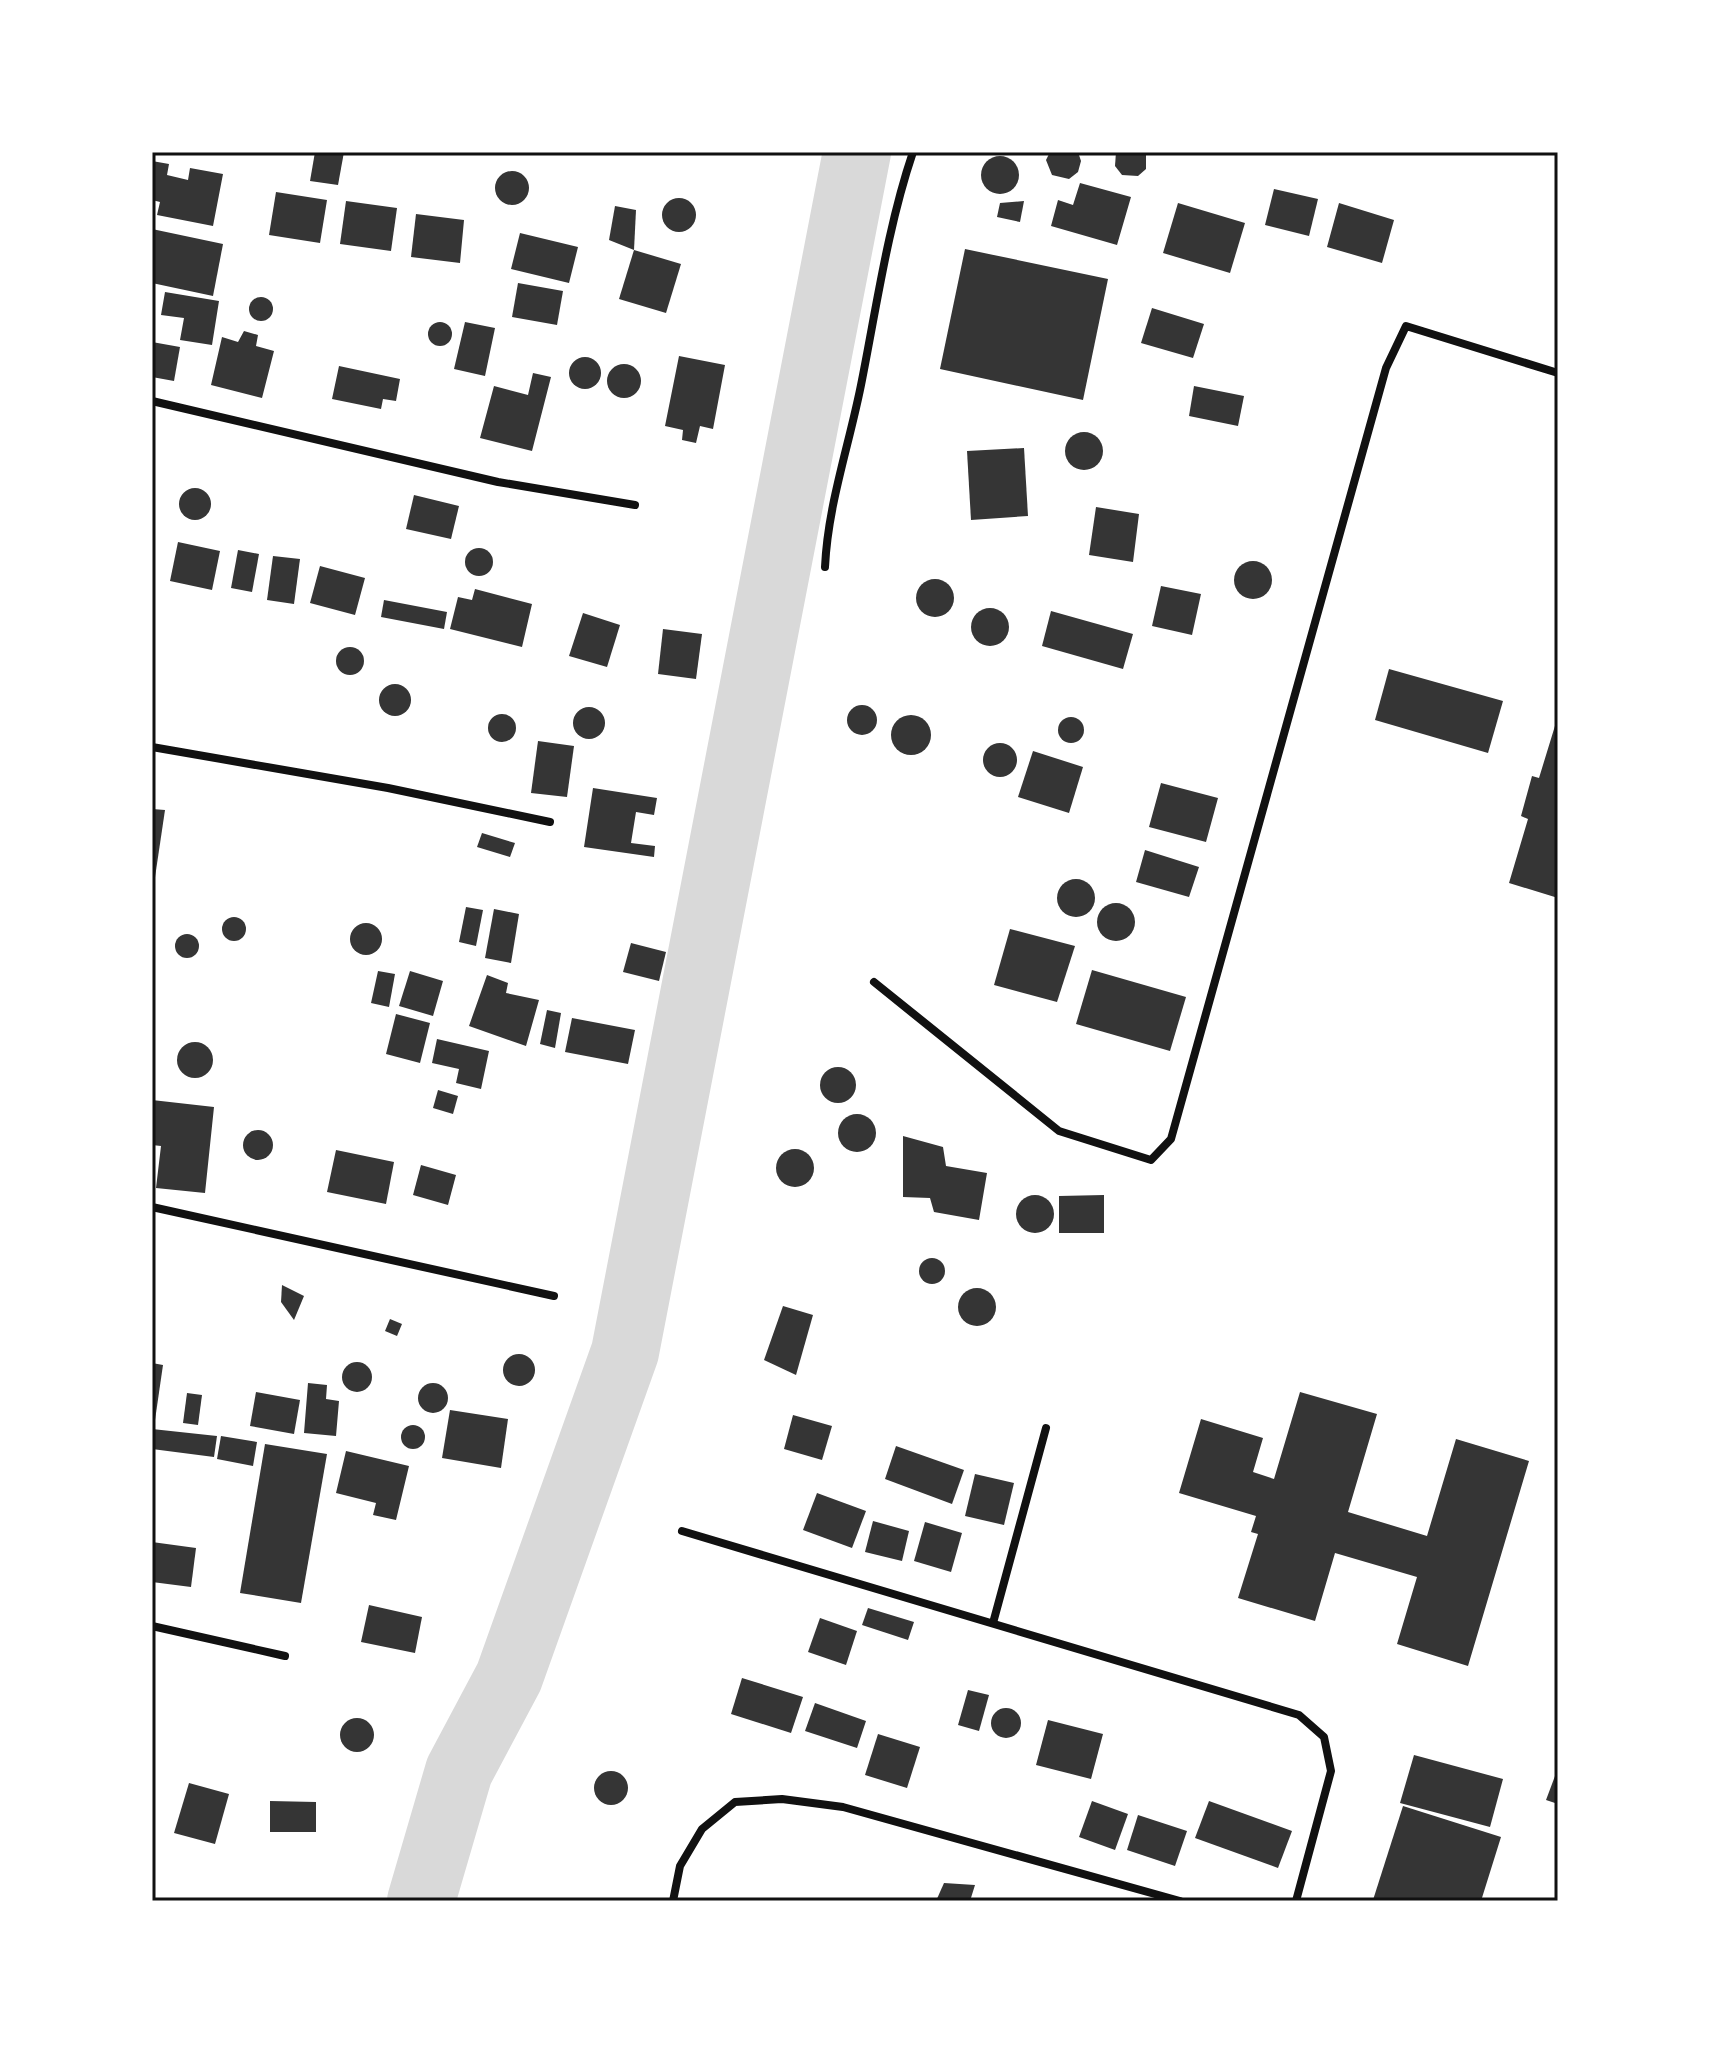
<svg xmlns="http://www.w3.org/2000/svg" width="1710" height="2053" font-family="Arial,sans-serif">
  <rect width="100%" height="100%" fill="#fff"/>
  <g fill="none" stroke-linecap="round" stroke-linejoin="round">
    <polyline stroke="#d9d9d9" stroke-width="68" points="421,1901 459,1771 509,1677 625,1352 857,152"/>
  </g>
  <g fill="#353535">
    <polygon points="315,152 344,152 338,185 310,181"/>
    <polygon points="1050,152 1078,152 1081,161 1078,172 1069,179 1052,175 1046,160"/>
    <polygon points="1116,152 1146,152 1146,169 1138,176 1122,175 1115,166"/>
    <circle cx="1000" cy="175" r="19"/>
    <polygon points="152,161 169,164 167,175 188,180 190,168 223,174 213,226 157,215 160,202 152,200"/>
    <circle cx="512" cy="188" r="17"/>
    <polygon points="1080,183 1131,197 1117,245 1051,226 1058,200 1073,205"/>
    <polygon points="1274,189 1318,199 1309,236 1265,225"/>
    <polygon points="276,192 327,200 320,243 269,235"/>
    <circle cx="679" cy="215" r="17"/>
    <polygon points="346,201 397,208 391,251 340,244"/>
    <polygon points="1024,201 1020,222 997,217 1000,203"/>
    <polygon points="1178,203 1245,223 1230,273 1163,253"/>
    <polygon points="1339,203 1394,220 1382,263 1327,247"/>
    <polygon points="615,206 636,210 634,250 609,240"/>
    <polygon points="416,214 464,220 460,263 411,257"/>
    <polygon points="152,229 223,244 213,296 152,283"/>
    <polygon points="520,233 578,247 569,283 511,269"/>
    <polygon points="965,249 1108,279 1083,400 940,369"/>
    <polygon points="634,250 681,264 666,313 619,299"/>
    <polygon points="518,283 563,291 557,325 512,317"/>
    <polygon points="165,292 219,301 212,345 180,340 184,318 161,315"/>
    <circle cx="261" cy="309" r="12"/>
    <polygon points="1152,308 1204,324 1193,358 1141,343"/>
    <circle cx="440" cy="334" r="12"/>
    <polygon points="465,322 495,328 485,376 454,369"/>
    <polygon points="244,331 258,335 256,346 274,351 262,398 211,385 222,337 238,342"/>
    <polygon points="152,342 180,347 174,381 152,377"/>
    <polygon points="679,356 725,365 713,429 700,426 696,443 682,440 683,430 665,426"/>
    <circle cx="585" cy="373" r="16"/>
    <circle cx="624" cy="381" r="17"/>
    <polygon points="339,366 400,379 396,401 383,399 381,409 332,399"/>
    <polygon points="533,373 551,377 532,451 480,438 494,386 528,395"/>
    <polygon points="1194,386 1244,396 1238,426 1189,416"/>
    <circle cx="1084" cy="451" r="19"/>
    <polygon points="1024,448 1028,516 971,520 967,451"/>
    <circle cx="195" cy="504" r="16"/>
    <polygon points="414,495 459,506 451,539 406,529"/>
    <polygon points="1096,507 1139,514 1133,562 1089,555"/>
    <polygon points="178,542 220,551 212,590 170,581"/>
    <circle cx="479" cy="562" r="14"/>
    <polygon points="238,550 259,554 252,592 231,588"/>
    <polygon points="273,556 300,559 294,604 267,600"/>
    <circle cx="1253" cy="580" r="19"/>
    <polygon points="320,566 365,578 355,615 310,603"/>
    <circle cx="935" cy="598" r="19"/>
    <polygon points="1161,586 1201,594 1192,635 1152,626"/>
    <polygon points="475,589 532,604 522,647 450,629 458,597 472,600"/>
    <polygon points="384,600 447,612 444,629 381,617"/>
    <circle cx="990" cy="627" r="19"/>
    <polygon points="1051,611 1133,634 1123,669 1042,646"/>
    <polygon points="583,613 620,625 607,667 569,656"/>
    <polygon points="663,629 702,634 696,679 658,674"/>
    <circle cx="350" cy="661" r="14"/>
    <polygon points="1389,669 1503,701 1488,753 1375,720"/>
    <circle cx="395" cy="700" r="16"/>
    <circle cx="862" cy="720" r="15"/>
    <circle cx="589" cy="723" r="16"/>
    <circle cx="502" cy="728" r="14"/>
    <circle cx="911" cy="735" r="20"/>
    <polygon points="1558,716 1558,898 1509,883 1528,819 1521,816 1532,776 1539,778"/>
    <circle cx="1071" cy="730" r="13"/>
    <polygon points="538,741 574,746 567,797 531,793"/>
    <circle cx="1000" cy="760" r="17"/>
    <polygon points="1033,751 1083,767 1069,813 1018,797"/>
    <polygon points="1161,783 1218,798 1206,842 1149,827"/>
    <polygon points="593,788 657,798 654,815 636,812 631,843 655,846 654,857 584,847"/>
    <polygon points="152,809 165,810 154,884 152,884"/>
    <polygon points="482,833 515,843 510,857 477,847"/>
    <polygon points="1145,850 1199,867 1189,897 1136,882"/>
    <circle cx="1076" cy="898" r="19"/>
    <circle cx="1116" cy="922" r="19"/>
    <polygon points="466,907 483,910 476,946 459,942"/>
    <polygon points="494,909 519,914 511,963 485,958"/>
    <circle cx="234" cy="929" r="12"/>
    <circle cx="366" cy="939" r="16"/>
    <polygon points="1010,929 1075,946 1057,1002 994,985"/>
    <circle cx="187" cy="946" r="12"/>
    <polygon points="631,943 666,952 659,981 623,972"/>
    <polygon points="1092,970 1186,997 1170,1051 1076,1024"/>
    <polygon points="378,971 395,974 389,1007 371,1003"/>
    <polygon points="410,971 443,981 433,1016 399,1006"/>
    <polygon points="487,975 508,983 506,993 539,1000 526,1046 469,1026"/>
    <polygon points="547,1010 561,1013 555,1048 540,1044"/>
    <polygon points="396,1014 430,1023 420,1063 386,1054"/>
    <polygon points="572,1018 635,1030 628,1064 565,1052"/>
    <polygon points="437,1039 489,1051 481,1089 456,1083 459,1069 432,1063"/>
    <circle cx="195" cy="1060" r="18"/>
    <circle cx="838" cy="1085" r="18"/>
    <polygon points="438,1090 458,1096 453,1114 433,1108"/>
    <polygon points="152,1100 214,1107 205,1193 156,1188 161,1146 152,1145"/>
    <circle cx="857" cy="1133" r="19"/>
    <circle cx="258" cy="1145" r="15"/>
    <polygon points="903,1136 943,1147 946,1166 987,1173 979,1220 934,1212 930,1198 903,1197"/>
    <circle cx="795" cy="1168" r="19"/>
    <polygon points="336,1150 394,1162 386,1204 327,1192"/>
    <polygon points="421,1165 456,1175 448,1205 413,1195"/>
    <circle cx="1035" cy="1214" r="19"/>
    <polygon points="1104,1195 1104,1233 1059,1233 1059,1196"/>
    <circle cx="932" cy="1271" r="13"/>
    <polygon points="282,1285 304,1296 294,1320 281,1302"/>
    <circle cx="977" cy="1307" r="19"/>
    <polygon points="783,1306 813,1315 796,1375 764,1360"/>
    <polygon points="390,1319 402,1324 397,1336 385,1331"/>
    <circle cx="519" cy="1370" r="16"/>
    <circle cx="357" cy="1377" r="15"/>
    <polygon points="152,1363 163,1365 155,1420 152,1420"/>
    <polygon points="308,1383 327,1385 326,1399 339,1401 336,1436 304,1433"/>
    <circle cx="433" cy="1398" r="15"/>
    <polygon points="256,1392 300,1400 294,1434 250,1426"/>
    <polygon points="1300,1392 1377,1414 1348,1512 1427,1536 1456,1439 1529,1461 1468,1666 1397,1644 1417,1577 1335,1553 1315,1621 1238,1598 1258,1534 1251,1532 1256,1516 1179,1493 1201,1419 1263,1438 1253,1472 1274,1479"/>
    <polygon points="187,1393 202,1395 198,1425 183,1423"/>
    <polygon points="450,1410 508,1419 501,1468 442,1458"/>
    <polygon points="793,1415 832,1426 822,1460 784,1449"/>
    <circle cx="413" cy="1437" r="12"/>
    <polygon points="152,1429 217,1436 214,1457 152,1449"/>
    <polygon points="221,1436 257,1442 253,1466 217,1459"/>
    <polygon points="265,1444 327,1454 301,1603 240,1593"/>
    <polygon points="896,1446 964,1470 952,1504 885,1479"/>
    <polygon points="346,1451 409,1466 396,1520 373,1515 376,1503 336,1493"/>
    <polygon points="975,1474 1014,1483 1004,1525 965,1516"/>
    <polygon points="817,1493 866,1511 852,1548 803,1530"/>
    <polygon points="873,1521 909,1531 902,1561 865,1552"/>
    <polygon points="925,1522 962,1533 951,1572 914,1561"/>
    <polygon points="152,1542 196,1548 191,1587 152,1582"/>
    <polygon points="369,1605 422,1617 415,1653 361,1642"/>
    <polygon points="868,1608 914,1622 908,1640 862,1625"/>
    <polygon points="820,1618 857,1631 846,1665 808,1652"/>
    <polygon points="742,1678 803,1697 791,1733 731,1714"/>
    <polygon points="968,1690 989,1695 979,1731 958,1725"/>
    <polygon points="815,1703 866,1721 857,1748 805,1731"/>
    <circle cx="1006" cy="1723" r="15"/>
    <circle cx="357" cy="1735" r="17"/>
    <polygon points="1048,1720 1103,1734 1091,1779 1036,1765"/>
    <polygon points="878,1734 920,1747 907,1788 865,1775"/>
    <polygon points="1414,1755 1503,1779 1490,1827 1400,1803"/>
    <polygon points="1558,1768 1558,1804 1546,1800"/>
    <circle cx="611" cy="1788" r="17"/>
    <polygon points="189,1783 229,1794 215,1844 174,1833"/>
    <polygon points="270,1801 316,1802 316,1832 270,1832"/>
    <polygon points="1092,1801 1128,1814 1115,1850 1079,1837"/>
    <polygon points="1209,1801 1292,1831 1278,1868 1195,1838"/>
    <polygon points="1403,1806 1501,1837 1481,1901 1373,1900"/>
    <polygon points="1138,1815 1187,1831 1175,1866 1127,1850"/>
    <polygon points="944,1883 975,1885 970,1901 936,1901"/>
  </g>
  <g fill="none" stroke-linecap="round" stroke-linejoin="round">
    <g stroke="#111" stroke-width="8">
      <polyline points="152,401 498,482 635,505"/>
      <path d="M825 567C828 503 850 443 862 380 877 304 888 226 913 152"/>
      <polyline points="152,747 388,788 550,822"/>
      <polyline points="874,982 1059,1131 1151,1160 1171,1139 1386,368 1406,326 1558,373"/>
      <polyline points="152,1207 554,1296"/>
      <polyline points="682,1531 1299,1715 1324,1737 1331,1771 1296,1901"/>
      <polyline points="993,1623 1046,1428"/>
      <polyline points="152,1626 285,1656"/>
      <polyline points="673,1901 680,1866 702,1829 735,1802 782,1799 843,1807 1180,1901"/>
    </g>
  </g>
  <rect width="1710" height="2053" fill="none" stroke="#ffffff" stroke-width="308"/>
  <rect x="154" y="154" width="1402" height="1745" fill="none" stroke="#111" stroke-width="3"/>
</svg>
